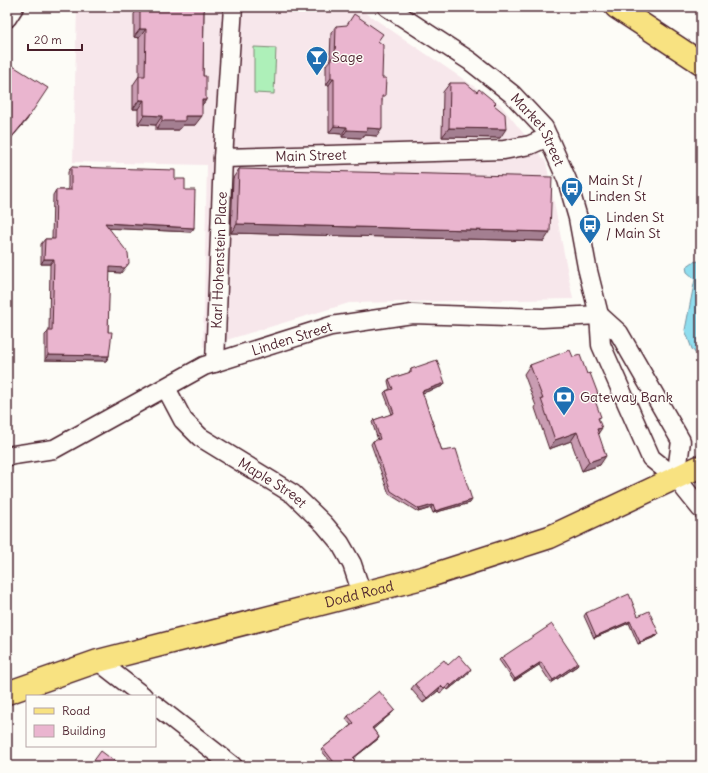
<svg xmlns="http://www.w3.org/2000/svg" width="708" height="773" font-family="Delius,sans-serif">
  <rect width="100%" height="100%" fill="#fdfcf7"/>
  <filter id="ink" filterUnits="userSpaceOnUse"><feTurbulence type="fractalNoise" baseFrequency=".025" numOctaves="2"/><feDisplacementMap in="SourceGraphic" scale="8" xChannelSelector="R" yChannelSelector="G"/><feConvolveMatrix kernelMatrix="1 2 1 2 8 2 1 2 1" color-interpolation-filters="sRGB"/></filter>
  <g filter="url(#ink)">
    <polygon fill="#f7e7eb" points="77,7 357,7 500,104 546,162 573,299 349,303 203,347 207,165 73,162"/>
    <polygon fill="#aef0b9" stroke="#7c8872" points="254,47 276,48 274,94 254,93"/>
    <g fill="#8fddee" stroke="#7391a0">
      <polygon points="7,227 11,232 7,282"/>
      <polygon points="701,256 701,360 692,349 685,330 695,279 687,272 686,267 693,262 699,261"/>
    </g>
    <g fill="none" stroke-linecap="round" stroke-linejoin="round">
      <g stroke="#4a1f2b" stroke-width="21">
        <g id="minor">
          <path id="s1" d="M387 7 470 61 512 94 544 128 567 180 578 218 587 267 599 315 601 345 651 458 676 478 701 509"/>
          <polyline points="7,18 14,7"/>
          <path id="s2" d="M223 158 504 150 530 145 548 137"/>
          <polyline points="599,315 619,333 681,441 676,478"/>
          <path id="s3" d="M215 363 223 158 233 7"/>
          <path id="s4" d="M166 388 183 420 200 437 293 494 324 524 340 543 352 564 362 594"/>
          <path id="s5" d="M7 456 54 449 204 366 331 326 412 314 542 318 599 315"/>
          <polyline points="98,661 143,696"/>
          <polyline points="155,705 233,766"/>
        </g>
      </g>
      <g stroke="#4a1f2b" stroke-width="25">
        <g id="major">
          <path id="s6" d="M7 693 98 661 426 577 550 537 701 466"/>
        </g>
      </g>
      <g stroke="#4a1f2b" stroke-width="25">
        <polyline id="highway" points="616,7 701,63"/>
      </g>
      <use href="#minor" stroke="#fdfcf7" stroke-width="18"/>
      <use href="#major" stroke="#f8e281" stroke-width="22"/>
      <use href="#highway" stroke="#f8e281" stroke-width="22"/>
    </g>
    <g fill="#c99cb2" stroke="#4a1f2b">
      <polygon points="139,7 204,7 203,76 206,100 202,105 195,125 183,125 179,130 156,130 156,125 138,124 138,109 133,109 133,85 139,76 139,38 134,37 134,14"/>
      <polygon points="336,26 378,41 382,100 377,136 364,135 362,138 342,137 342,134 329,133 329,85 326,85 326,65 330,60 331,33"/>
      <polygon points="450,83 494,105 500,138 442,137 443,92"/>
      <polygon points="71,167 175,179 185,190 194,228 191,232 109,228 121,273 109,272 108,332 109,356 106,361 45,360 45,335 49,331 50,264 41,264 41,244 45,239 52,239 53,195 56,190 68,190 68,172"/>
      <polygon points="239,169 544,241 231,233 233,178"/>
      <polygon points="573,357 587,374 598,394 594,399 599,419 598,433 600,465 582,471 571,441 549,449 535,408 536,406 524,374 530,365"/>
      <polygon points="411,369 445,383 443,386 422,393 442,451 470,503 433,513 431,508 418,512 389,494 371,444 373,441 378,440 372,422 374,420 392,414 384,393 386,391 390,389 388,381 389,379 409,373 409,372"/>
      <polygon points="586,613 638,616 657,636 638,644 629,623 594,638 584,616"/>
      <polygon points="501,658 577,666 551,683 539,665 514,681 499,660"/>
      <polygon points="448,665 468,674 448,690 446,688 440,693 438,691 423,703 411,689 415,684"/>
      <polygon points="393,712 373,729 379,737 378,739 354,758 354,763 350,766 334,766 321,750 323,748 351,725 346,719 348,716"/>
    </g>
    <g fill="#a47f91" stroke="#4a1f2b">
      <polygon points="140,29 146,29 139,38 134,37"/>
      <polygon points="331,78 334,78 329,85 326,85"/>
      <polygon points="139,100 144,100 138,109 133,109"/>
      <polygon points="202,100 206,100 199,109"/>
      <polygon points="30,115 27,120 7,143"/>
      <polygon points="144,115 162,116 156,125 138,124"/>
      <polygon points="185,116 202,116 195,125 183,125 179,130 156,130 162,121"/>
      <polygon points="334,126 347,127 342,134 329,133"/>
      <polygon points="367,128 382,129 377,136 364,135 362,138 342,137 347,130"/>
      <polygon points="449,128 506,129 500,138 442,137"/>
      <polygon points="105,223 194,228 191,232 102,228"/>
      <polygon points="237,224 550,232 544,241 231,233"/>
      <polygon points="44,259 54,259 50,264 41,264"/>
      <polygon points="129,263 121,273 106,272 110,267"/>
      <polygon points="48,355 109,356 106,361 45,360"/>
      <polygon points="445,383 443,386 420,394 422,391"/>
      <polygon points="598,394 591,402 593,395"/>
      <polygon points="602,428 596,437 597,429"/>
      <polygon points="577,432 571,441 549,449 555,440"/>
      <polygon points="606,456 600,465 582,471 589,462"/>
      <polygon points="472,500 470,503 433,513 435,511"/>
      <polygon points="433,505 431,508 418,512 419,509"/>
      <polygon points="630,621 629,623 594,638 596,636"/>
      <polygon points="659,634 657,636 638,644 640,642"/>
      <polygon points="541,662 539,665 514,681 515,679"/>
      <polygon points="578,663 577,666 551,683 553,680"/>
      <polygon points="471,669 468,674 448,690 451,686"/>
      <polygon points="441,686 438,691 423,703 427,698"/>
      <polygon points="395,710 393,712 371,731 372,728"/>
      <polygon points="379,737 378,739 351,760 353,758"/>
    </g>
    <g fill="#eab5cf" stroke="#4a1f2b">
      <polygon points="140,7 204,7 203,76 206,76 206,100 202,100 202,116 185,116 185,121 162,121 162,116 144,115 144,100 139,100 139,76 145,76 146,29 140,29"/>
      <polygon points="354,14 383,34 378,41 383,45 382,78 386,78 385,96 382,96 382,129 367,128 367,131 347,130 347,127 334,126 334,78 331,78 331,58 335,58 336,26 347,25"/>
      <polygon points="13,66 48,88 30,115 7,143 7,76"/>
      <polygon points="450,83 466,83 477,92 479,89 496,103 494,105 505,114 506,129 449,128"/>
      <polygon points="71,167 175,170 175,179 185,179 185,190 195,190 194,228 105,223 128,253 129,263 125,268 110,267 108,332 112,332 109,356 48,355 48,331 52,331 54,259 44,259 45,239 55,239 56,190 71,190"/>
      <polygon points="239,169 552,177 550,232 237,224"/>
      <polygon points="570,350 573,357 580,355 587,374 590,373 598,394 593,395 601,417 598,418 602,428 597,429 606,456 589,462 577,432 555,440 541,399 543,399 530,365"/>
      <polygon points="437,360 445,383 422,391 442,451 456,449 472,500 435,511 433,505 419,509 391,491 373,441 380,439 374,420 394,413 386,391 393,389 389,379 411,372 411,369"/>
      <polygon points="629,594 638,616 649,611 659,634 640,642 630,621 596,636 586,613"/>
      <polygon points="552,624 578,663 553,680 541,662 515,679 501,658"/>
      <polygon points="459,655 471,669 451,686 450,684 444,689 441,686 427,698 415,684 444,660 448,665"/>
      <polygon points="379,691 395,710 372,728 379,737 353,758 355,760 348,766 337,766 323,748 354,723 348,716"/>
      <polygon points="101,751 121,766 90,766"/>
    </g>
  </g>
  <defs>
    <g id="bar-pin" transform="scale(1.15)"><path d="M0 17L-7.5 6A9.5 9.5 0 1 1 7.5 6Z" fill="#1f6fb2" stroke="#fdfcf7"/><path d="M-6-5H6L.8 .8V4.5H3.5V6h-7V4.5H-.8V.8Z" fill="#fff"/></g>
    <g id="bus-pin" transform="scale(1.15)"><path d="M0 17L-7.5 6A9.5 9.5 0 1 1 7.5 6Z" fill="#1f6fb2" stroke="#fdfcf7"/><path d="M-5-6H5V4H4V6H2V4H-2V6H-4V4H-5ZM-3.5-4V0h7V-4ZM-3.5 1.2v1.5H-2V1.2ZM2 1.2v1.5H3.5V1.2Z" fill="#fff"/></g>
    <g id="bank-pin" transform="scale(1.15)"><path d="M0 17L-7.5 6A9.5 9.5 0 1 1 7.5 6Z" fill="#1f6fb2" stroke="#fdfcf7"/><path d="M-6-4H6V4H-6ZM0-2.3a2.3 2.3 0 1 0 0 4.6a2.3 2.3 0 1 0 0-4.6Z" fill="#fff"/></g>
  </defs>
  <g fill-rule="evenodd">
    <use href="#bar-pin" x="317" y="57"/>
    <use href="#bus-pin" x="572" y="188"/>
    <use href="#bus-pin" x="590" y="225"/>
    <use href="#bank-pin" x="564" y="397"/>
  </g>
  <g text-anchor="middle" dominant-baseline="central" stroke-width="3" stroke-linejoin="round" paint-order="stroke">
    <g font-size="14" fill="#4a1f2b" stroke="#fdfcf7" text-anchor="start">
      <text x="332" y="57">Sage</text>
      <text x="588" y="180">Main St /<tspan x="588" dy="16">Linden St</tspan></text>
      <text x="606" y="217">Linden St<tspan x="606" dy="16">/ Main St</tspan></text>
      <text x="580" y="397">Gateway Bank</text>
    </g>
    <g font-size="14" fill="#4a1f2b" stroke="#fdfcf7">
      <text stroke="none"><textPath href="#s1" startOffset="197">Market Street</textPath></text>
      <text stroke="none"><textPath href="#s2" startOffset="88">Main Street</textPath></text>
      <text stroke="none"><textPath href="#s3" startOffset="103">Karl Hohenstein Place</textPath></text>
      <text stroke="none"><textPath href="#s5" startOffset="311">Linden Street</textPath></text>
      <text stroke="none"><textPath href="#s4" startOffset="146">Maple Street</textPath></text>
      <text stroke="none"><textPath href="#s6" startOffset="366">Dodd Road</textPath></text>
    </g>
  </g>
  <rect width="708" height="773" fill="none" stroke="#fdfcf7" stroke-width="24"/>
  <rect x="12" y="12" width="684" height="749" fill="none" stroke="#4a1f2b" stroke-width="1.5" filter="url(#ink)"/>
  <rect x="26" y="695" width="130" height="52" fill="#fdfcf7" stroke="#b5a4a5"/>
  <rect x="34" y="708" width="20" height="6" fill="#f8e281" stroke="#b5a4a5"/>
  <text x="62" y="715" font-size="12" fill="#4a1f2b">Road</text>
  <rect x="34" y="725" width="20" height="12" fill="#eab5cf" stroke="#b5a4a5"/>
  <text x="62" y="735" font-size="12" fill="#4a1f2b">Building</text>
  <path d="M28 44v6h54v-6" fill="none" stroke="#4a1f2b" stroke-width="2"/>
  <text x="34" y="44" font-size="12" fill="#4a1f2b" stroke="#fdfcf7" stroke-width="3" paint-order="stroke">20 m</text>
</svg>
